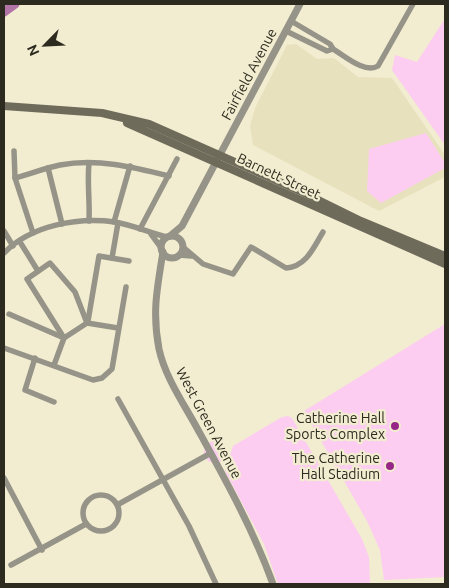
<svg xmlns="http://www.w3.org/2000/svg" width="449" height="588" font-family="Ubuntu,sans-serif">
  <rect width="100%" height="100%" fill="#f2edd0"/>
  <polygon fill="#e8e1be" points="296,44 317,59 334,58 358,77 392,78 445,155 445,177 379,211 253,145 250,126 255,108 287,45"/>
  <g fill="#fcccf1">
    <polygon points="444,20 445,21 445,145 392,70 395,55 417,62"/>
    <polygon points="426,133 445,163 445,168 381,203 367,191 369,149"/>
    <polygon points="445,324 445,577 384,580 380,550 367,521 304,411"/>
    <polygon points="288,416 292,418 362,539 369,557 370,584 278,584 264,544 225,471 233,446 282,417"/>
    <circle cx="215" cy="452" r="11"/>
  </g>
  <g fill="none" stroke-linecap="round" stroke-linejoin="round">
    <polyline stroke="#b375a7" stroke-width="9" points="4,12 15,4"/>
    <g stroke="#969488" stroke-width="5.5">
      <path d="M291 21 330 44 333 49C345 56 365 74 378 66L413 4"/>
      <polyline points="286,31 327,51 333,49"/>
      <polyline points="14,151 15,178 33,233"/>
      <path d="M89 163C87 183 90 201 89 221"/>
      <polyline points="48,168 62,224"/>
      <path d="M15 178C30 174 45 168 60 165 97 158 133 167 169 176"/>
      <polyline points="114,222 130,166"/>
      <polyline points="140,229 177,159"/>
      <polyline points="4,231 13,246"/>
      <polyline points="151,234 162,249"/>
      <polyline points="20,242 38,271"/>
      <path d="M183 247 203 264 233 274 251 247 286 268C306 267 314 247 323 232"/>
      <path d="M4 253C31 225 78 217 115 222 133 225 150 233 167 237"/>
      <polyline points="179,255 191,256"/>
      <polyline points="112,258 118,223"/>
      <polyline points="9,314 64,338"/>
      <polyline points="88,321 99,256 129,261"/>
      <polyline points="64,338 27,279 50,263 75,292 87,323"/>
      <polyline points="4,348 93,380 102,378 112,369 126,287"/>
      <polyline points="35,358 25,390 54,402"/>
      <polyline points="54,365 64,338 87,323 118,328"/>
      <polyline points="118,399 189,526 216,584"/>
      <polyline points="4,478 42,550"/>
      <circle cx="101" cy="513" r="18"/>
      <polyline points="117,505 211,453"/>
      <polyline points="11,565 86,524"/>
    </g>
    <g stroke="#969488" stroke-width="7">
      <polyline points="170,236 182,226 300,4"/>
      <circle cx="172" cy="247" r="11"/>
      <path d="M163 252C157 289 152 312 159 349 165 377 184 404 197 428 225 479 253 529 273 584"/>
    </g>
    <g stroke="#6e6b5a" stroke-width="8">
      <polyline points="4,106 102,113 149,124 300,191 361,221 445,256"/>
      <polyline points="127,123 445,264"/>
    </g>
  </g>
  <g fill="#962786" stroke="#f2edd0" stroke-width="2">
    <circle cx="395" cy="426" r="5"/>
    <circle cx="390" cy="466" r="5"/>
  </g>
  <g text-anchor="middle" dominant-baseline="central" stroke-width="4.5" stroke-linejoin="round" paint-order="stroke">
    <g font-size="14" fill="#2d2b20" stroke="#f2edd0">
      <text transform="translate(249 74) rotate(-62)">Fairfield Avenue</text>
      <text transform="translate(279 176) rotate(25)">Barnett Street</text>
      <text transform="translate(209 423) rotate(62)">West Green Avenue</text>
    </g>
    <g font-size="14" fill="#2d2b20" stroke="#f2edd0" text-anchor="end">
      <text x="385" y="418">Catherine Hall<tspan x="385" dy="16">Sports Complex</tspan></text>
      <text x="380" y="458">The Catherine<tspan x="380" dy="16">Hall Stadium</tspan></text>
    </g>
  </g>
  <rect width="449" height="588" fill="none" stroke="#2d2b20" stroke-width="10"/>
  <g transform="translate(45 45) rotate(246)" stroke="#f2edd0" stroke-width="4" paint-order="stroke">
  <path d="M0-4L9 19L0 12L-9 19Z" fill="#2d2b20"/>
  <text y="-8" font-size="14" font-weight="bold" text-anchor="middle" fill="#2d2b20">N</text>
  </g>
</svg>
